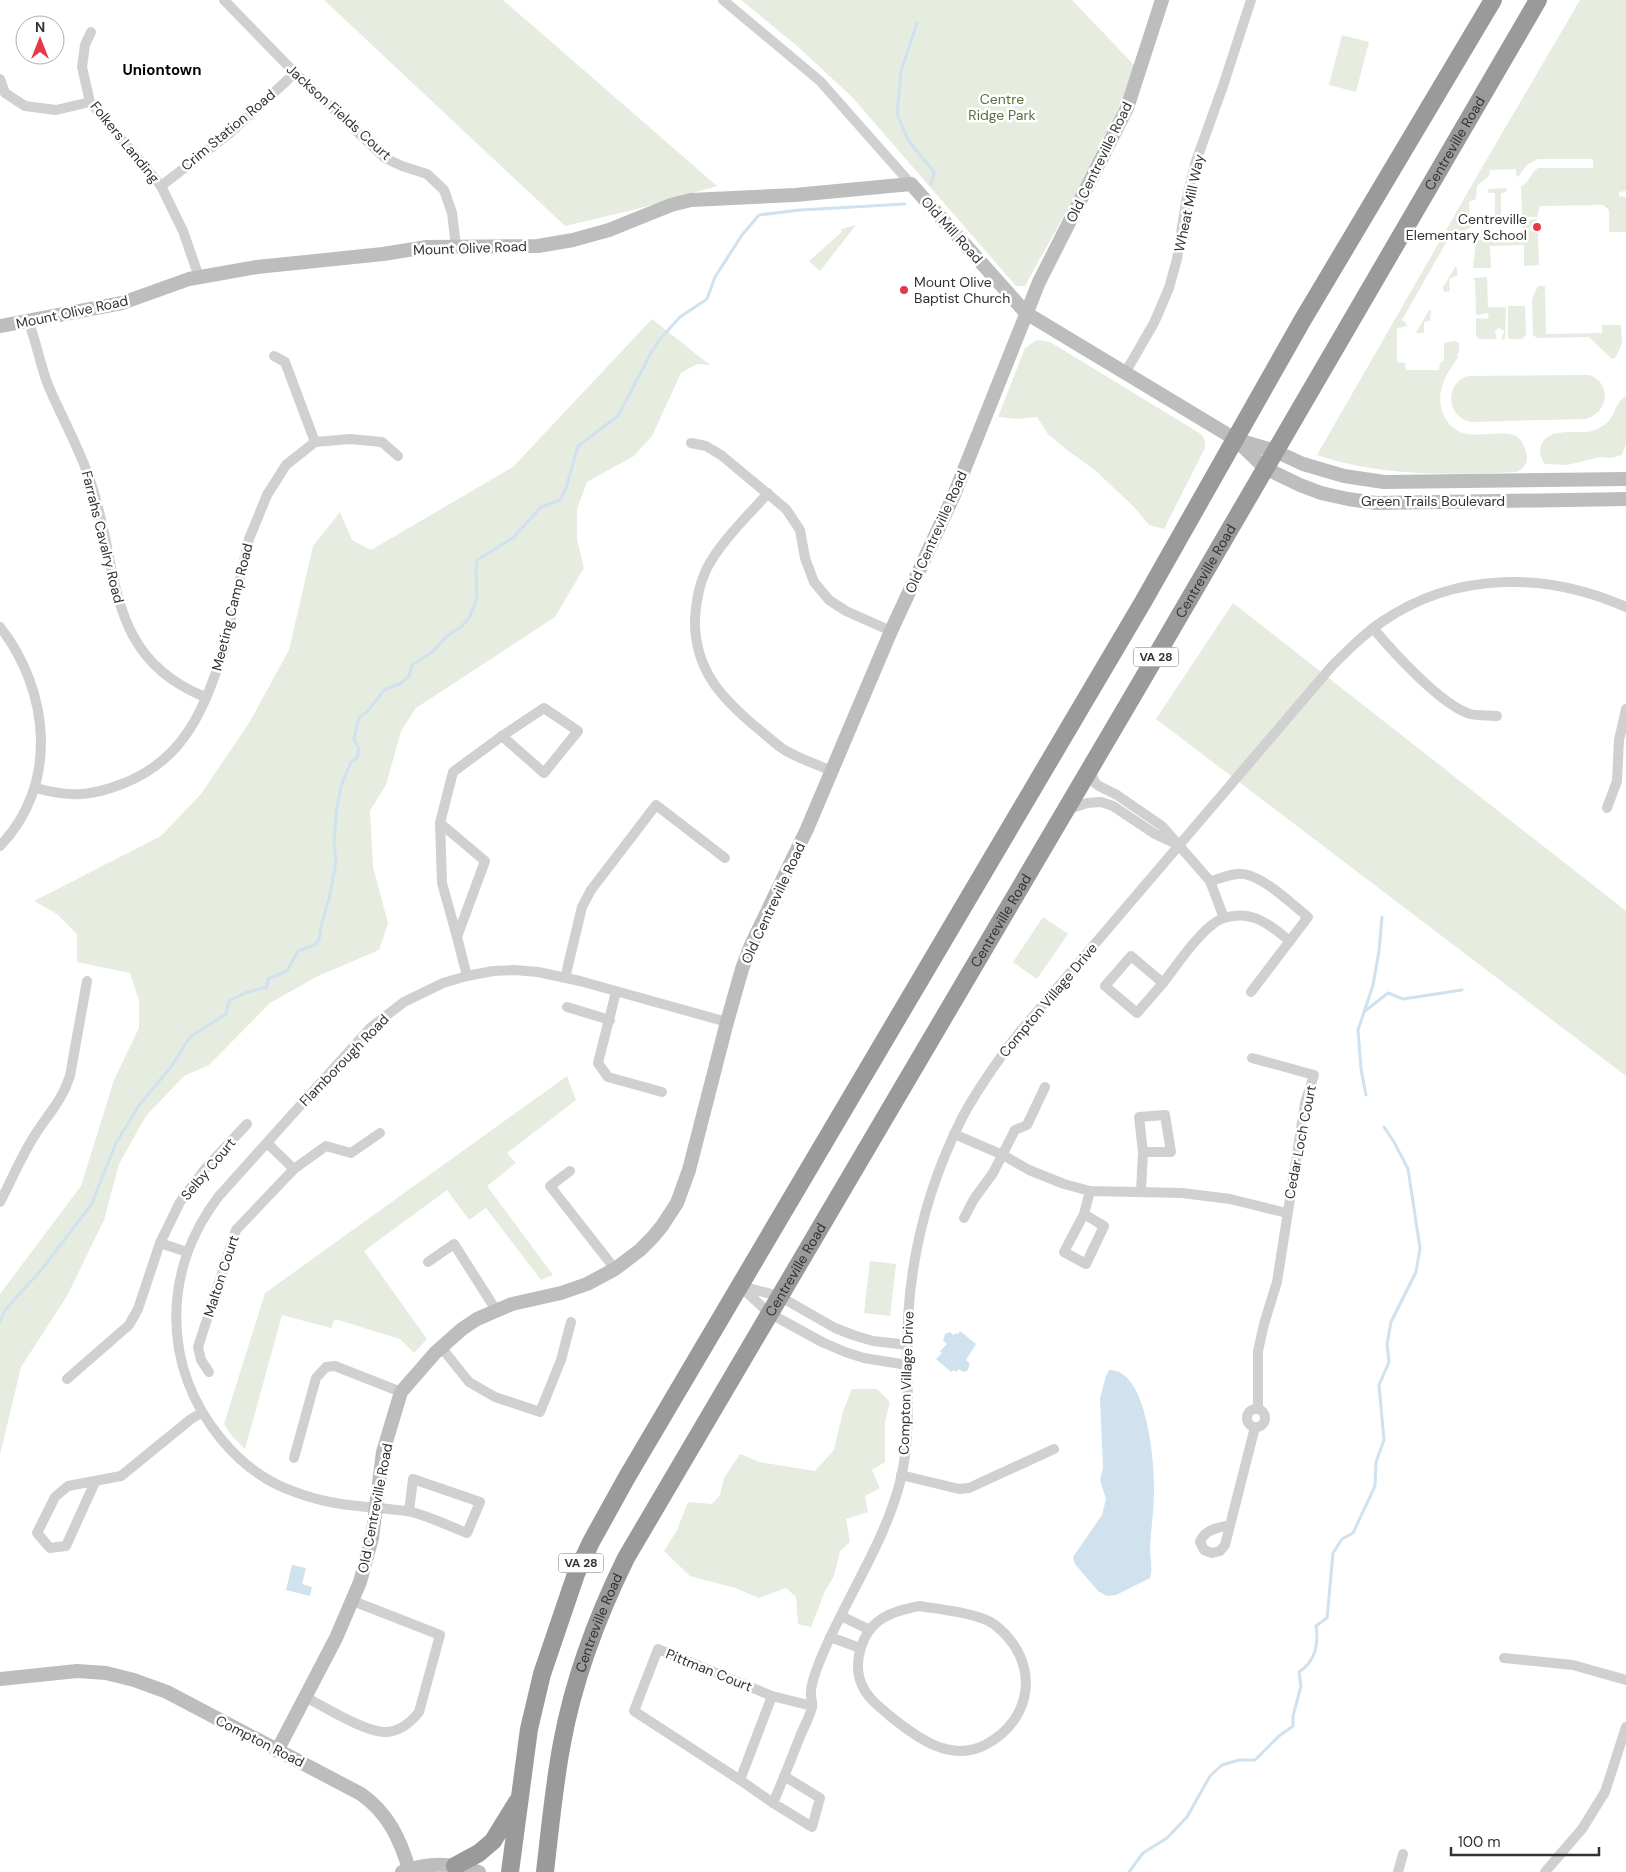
<svg xmlns="http://www.w3.org/2000/svg" width="1626" height="1872" font-family="'DM Sans',sans-serif">
  <rect width="100%" height="100%" fill="#fff"/>
  <g fill="#e6ecdf">
    <polygon points="324,0 503,0 717,186 637,209 565,226"/>
    <path d="M741 0H1072L1135 66C1108 144 1064 214 1025 286H1016L852 97 796 45Z"/>
    <path d="M1580 0H1626V191L1619 192V196L1626 197V232H1609V210L1603 205 1540 206 1537 217H1523L1522 216 1521 186C1529 184 1530 173 1538 168H1593V159H1538L1528 164 1518 177 1516 175V169L1490 170 1489 176 1477 186 1476 199 1469 202V215H1466V220L1476 221 1477 224 1466 230 1458 238 1451 234 1402 320 1406 323 1407 326 1397 328V362L1405 363 1406 370H1439L1440 363 1444 361V343L1454 341 1459 343V351L1457 356 1458 357C1452 367 1445 375 1442 387 1436 406 1446 431 1468 434 1483 436 1500 431 1514 435 1522 438 1526 449 1527 457 1527 464 1523 469 1517 472 1451 475 1381 477 1317 455L1484 164Z"/>
    <polygon points="1342,35 1369,42 1356,92 1329,85"/>
    <polygon points="1506,188 1507,192 1501,193 1501,219 1508,220 1507,223 1490,224 1488,221 1495,220 1495,193 1488,193 1488,191 1489,189"/>
    <polygon points="1535,219 1537,220 1537,228 1522,228 1522,221"/>
    <polygon points="856,225 820,271 809,261 842,232 841,229"/>
    <polygon points="1524,230 1538,231 1539,265 1524,266 1524,245 1490,246 1491,268 1473,268 1476,241 1485,238 1522,237"/>
    <polygon points="1456,266 1458,275 1449,279 1450,291 1444,292 1443,287"/>
    <polygon points="1487,277 1488,307 1506,307 1505,339 1501,340 1504,331 1499,328 1495,331 1497,339 1479,339 1476,335 1476,320 1477,318 1487,319 1489,315 1488,313 1478,315 1476,314 1475,282 1473,278"/>
    <polygon points="1538,286 1545,286 1546,334 1602,333 1602,325 1621,325 1622,343 1616,357 1612,359 1589,337 1537,338 1533,335 1532,299"/>
    <polygon points="1508,306 1525,306 1526,335 1522,339 1509,339 1508,337"/>
    <polygon points="1429,310 1431,310 1430,321 1424,322 1424,333 1416,333"/>
    <polygon points="652,319 710,365 697,364 681,373 652,436 634,456 587,482 577,509 577,539 584,568 555,617 416,708 401,731 386,785 370,811 373,867 388,923 379,950 318,976 270,1003 209,1065 184,1076 146,1116 119,1164 104,1220 67,1296 21,1367 0,1455 0,1294 81,1186 114,1080 139,1028 139,1000 130,973 77,962 77,934 57,914 34,901 161,836 201,794 249,723 289,650 313,546 340,512 352,540 371,550 513,467"/>
    <polygon points="1037,340 1050,342 1201,434 1205,441 1205,448 1164,529 1149,525 1134,507 1096,471 1067,450 1048,434 1037,417 1018,419 998,417 1025,348"/>
    <path d="M1589 375C1612 383 1609 412 1586 419L1471 422C1446 417 1444 382 1469 376Z"/>
    <path d="M1626 396V444L1622 455 1611 458 1600 457 1567 465 1545 464C1541 458 1539 453 1541 446 1547 428 1572 433 1586 432 1592 432 1598 429 1604 425 1617 416 1613 404 1626 396Z"/>
    <polygon points="1233,603 1626,911 1626,1076 1156,719"/>
    <polygon points="1043,917 1068,934 1037,979 1013,962"/>
    <polygon points="567,1076 576,1100 507,1153 516,1163 487,1186 553,1275 541,1280 486,1208 469,1220 447,1190 364,1251 427,1339 414,1353 400,1339 335,1319 331,1328 282,1315 245,1449 232,1436 224,1424 265,1293"/>
    <polygon points="870,1261 896,1264 890,1316 864,1313"/>
    <polygon points="852,1389 877,1389 890,1402 885,1422 885,1462 872,1470 880,1488 865,1496 868,1512 846,1519 850,1542 840,1551 834,1576 825,1591 811,1627 798,1624 796,1597 786,1588 759,1598 735,1588 690,1576 664,1551 677,1530 688,1502 712,1504 720,1495 724,1478 740,1454 759,1462 815,1471 834,1450 843,1411"/>
  </g>
  <g fill="#cfe2ee">
    <polygon points="960,1331 976,1344 966,1360 970,1364 967,1371 963,1372 959,1369 956,1372 954,1370 951,1372 936,1359 942,1353 940,1351 947,1344 943,1340 945,1334 950,1332 953,1335 956,1333 958,1334"/>
    <path d="M1109 1370C1147 1368 1155 1464 1154 1490 1154 1510 1151 1529 1150 1548 1150 1558 1153 1568 1150 1578L1116 1595 1107 1596 1098 1591 1075 1564 1073 1557 1102 1515 1106 1499 1100 1480 1103 1468 1100 1398 1106 1376Z"/>
    <polygon points="292,1565 306,1568 302,1584 312,1587 310,1596 286,1590"/>
  </g>
  <g fill="none" stroke-linecap="round" stroke-linejoin="round">
    <g stroke="#cfe2ee" stroke-width="3">
      <polyline points="917,23 901,71 897,114 908,140 934,172 932,182 930,184"/>
      <polyline points="1365,1011 1388,993 1403,999 1462,990"/>
      <polyline points="1366,1095 1361,1069 1358,1030 1373,985 1379,951 1382,917"/>
      <polyline points="0,1321 5,1310 42,1269 91,1205 116,1143 140,1104 171,1067 190,1037 226,1014 229,1001 245,993 267,987 268,979 287,971 298,951 315,945 319,939 322,922 329,899 336,861 334,844 336,814 341,786 351,762 357,758 359,749 354,739 359,717 367,712 384,690 401,683 409,676 412,665 432,652 447,636 462,626 469,618 477,599 476,572 477,560 513,538 541,507 560,500 566,488 578,446 618,416 651,353 660,339 680,317 707,299 715,277 742,235 759,215 800,210 905,204"/>
      <path d="M1129 1872 1143 1853 1167 1838 1187 1817 1210 1776 1222 1765 1239 1760H1255L1279 1736 1293 1726V1716L1301 1686 1299 1672C1315 1662 1319 1644 1316 1626L1327 1618 1333 1553 1342 1539 1353 1533 1375 1486 1376 1462 1384 1440 1379 1385 1389 1362 1387 1344 1391 1322 1416 1272 1420 1248 1408 1169 1394 1142 1384 1127"/>
    </g>
    <g stroke="#d0d0d0" stroke-width="10">
      <polyline points="224,0 295,73 385,158 402,166 427,174 444,190 452,213 456,246"/>
      <polyline points="723,0 820,81 911,184"/>
      <polyline points="91,32 85,45 82,67 90,102 161,186 183,231 199,277"/>
      <polyline points="0,79 5,93 25,106 56,110 90,102"/>
      <polyline points="161,186 230,133 295,73"/>
      <path d="M28 320C36 341 40 364 48 385 62 418 80 449 91 483 120 568 104 657 205 697"/>
      <polyline points="274,356 285,362 315,442"/>
      <polyline points="1125,373 1154,323 1169,288 1177,259 1186,202 1195,164 1223,86 1251,0"/>
      <polyline points="691,443 706,446 721,455 786,509 800,530 805,558 814,582 829,600 846,611 891,631"/>
      <path d="M768 493C747 517 720 542 706 570 699 585 696 602 695 619 694 668 720 697 756 727 765 734 773 742 783 749 797 758 816 764 831 771"/>
      <path d="M0 627C50 691 59 785 0 846"/>
      <path d="M1373 628C1393 652 1441 705 1470 714 1478 716 1489 715 1497 716"/>
      <polygon points="544,708 578,731 544,773 502,736"/>
      <path d="M1090 769 1095 783 1099 786 1117 795 1162 826 1210 881C1219 879 1228 875 1237 874 1259 871 1291 904 1308 917L1251 992"/>
      <path d="M36 788C69 797 89 797 122 784 185 760 204 709 224 649L249 539 267 495 286 465 315 442 350 439 382 442 398 456"/>
      <polyline points="1607,808 1617,781 1619,740 1626,709"/>
      <polyline points="1066,810 1087,803 1101,802 1113,806 1155,834 1174,843"/>
      <polyline points="440,823 485,861 457,937 467,976"/>
      <path d="M1224 918C1252 909 1270 925 1290 941"/>
      <polyline points="457,937 442,883 440,823 453,772 502,736"/>
      <polygon points="1131,956 1163,983 1137,1013 1105,986"/>
      <polyline points="565,978 582,907 591,890 656,805 725,858"/>
      <path d="M1163 983C1177 965 1204 924 1224 918L1210 881"/>
      <polyline points="616,992 598,1063 608,1077 662,1092"/>
      <polyline points="567,1007 610,1020"/>
      <polyline points="1252,1058 1314,1075 1305,1103 1277,1282 1264,1324 1258,1351 1258,1409"/>
      <polyline points="954,1134 1003,1155 1029,1170 1064,1184 1090,1191 1182,1193 1230,1199 1287,1213"/>
      <polyline points="267,1143 294,1169 326,1146 351,1153 380,1133"/>
      <polyline points="570,1171 550,1186 615,1269"/>
      <polyline points="1141,1191 1143,1152 1139,1117 1165,1115 1171,1152 1143,1152"/>
      <path d="M0 1202C10 1183 19 1162 30 1143 44 1118 61 1104 70 1076L87 981"/>
      <polyline points="1084,1214 1064,1252 1086,1264 1104,1226 1084,1214 1090,1191"/>
      <polyline points="964,1218 974,1199 993,1173 1015,1130 1027,1125 1045,1087"/>
      <polyline points="187,1252 160,1243 180,1202 205,1169 247,1124"/>
      <polyline points="428,1262 454,1244 496,1310"/>
      <polyline points="740,1286 769,1313 822,1342 845,1352 864,1358 907,1365"/>
      <polyline points="741,1286 779,1296 835,1328 853,1335 873,1341 908,1345"/>
      <polyline points="441,1347 469,1382 495,1397 540,1412 561,1360 571,1322"/>
      <polyline points="209,1372 201,1360 198,1347 236,1230 294,1169"/>
      <polyline points="67,1379 129,1325 138,1309 160,1243"/>
      <circle cx="1256" cy="1418" r="9"/>
      <polyline points="294,1458 316,1378 326,1367 335,1366 401,1392"/>
      <polyline points="901,1475 959,1489 969,1488 1054,1449"/>
      <polyline points="95,1482 66,1546 50,1548 37,1533 55,1497 68,1486 121,1476 191,1419 201,1413"/>
      <path d="M409 1511 413 1479 480 1502 467 1533C451 1527 422 1513 407 1511 367 1506 334 1507 295 1492 266 1482 241 1463 222 1440 161 1367 162 1270 219 1196L370 1028 404 1002 443 983 467 976 493 971 514 970 538 972 580 981 727 1022"/>
      <path d="M1230 1525C1218 1528 1205 1529 1200 1542L1204 1550 1212 1553 1220 1551 1225 1545 1255 1427"/>
      <path d="M919 1606C937 1609 981 1613 995 1625 1040 1660 1035 1719 985 1745 950 1763 916 1737 890 1716 880 1707 867 1698 862 1685 852 1663 862 1630 883 1618 894 1611 906 1609 919 1606Z"/>
      <polyline points="841,1616 870,1630"/>
      <polyline points="830,1637 860,1648"/>
      <polyline points="1504,1658 1573,1665 1626,1680"/>
      <path d="M305 1697C324 1706 367 1734 387 1732 400 1731 411 1722 419 1712L440 1635 353 1601"/>
      <path d="M784 1776 820 1798 812 1827 773 1803C783 1780 792 1757 801 1734 805 1725 810 1716 812 1707 813 1702 810 1696 811 1691 812 1678 819 1663 824 1651 848 1595 887 1538 901 1478 913 1426 905 1371 908 1318 912 1248 931 1179 963 1116 979 1087 998 1060 1018 1034L1332 666C1348 650 1364 634 1383 621 1457 571 1547 572 1626 607"/>
      <polyline points="740,1780 634,1711 658,1649 772,1696"/>
      <polyline points="773,1803 740,1780 772,1696 812,1706"/>
      <polyline points="1398,1872 1403,1854"/>
      <polyline points="1545,1872 1582,1829 1605,1792 1626,1727"/>
    </g>
    <g stroke="#bdbdbd" stroke-width="14">
      <polyline points="0,326 122,303 189,279 257,267 383,254 427,247 538,246 573,240 609,230 671,205 691,200 795,195 911,184 1026,313 1235,439 1265,468 1300,485 1321,493 1348,499 1376,503 1626,499"/>
      <polyline points="1238,440 1275,451 1303,464 1344,476 1384,482 1626,479"/>
      <path d="M0 1679 77 1671 106 1673 134 1680 167 1692 361 1794C388 1813 400 1839 409 1869"/>
      <polyline points="277,1751 336,1638 360,1582 372,1538 383,1452 401,1392 435,1353 462,1329 477,1319 512,1304 561,1293 587,1284 615,1269 640,1250 652,1238 662,1226 677,1203 689,1170 727,1022 742,969 751,945 807,829 891,631 954,495 1039,282 1127,108 1162,0"/>
      <path d="M402 1872C427 1862 454 1863 479 1872"/>
    </g>
    <g stroke="#9a9a9a" stroke-width="18">
      <polyline points="455,1866 479,1853 493,1841 517,1802"/>
      <polyline points="510,1872 529,1729 542,1674 576,1574 591,1542 627,1477 1143,602 1302,321 1493,0"/>
      <path id="s1" d="M545 1872C550 1829 554 1785 562 1743 574 1678 597 1617 626 1558L1138 687 1538 0"/>
    </g>
  </g>
  <g fill="#e63946" stroke="#fff" stroke-width="2">
    <circle cx="1537" cy="227" r="5"/>
    <circle cx="904" cy="290" r="5"/>
  </g>
  <g text-anchor="middle" dominant-baseline="central" stroke-width="5" stroke-linejoin="round" paint-order="stroke">
    <g fill="#fff" stroke="#707070" stroke-width="1">
      <rect x="1133.5" y="647.5" width="45" height="19" rx="4"/>
      <rect x="558.5" y="1553.5" width="45" height="19" rx="4"/>
    </g>
    <g font-size="12" font-weight="bold" fill="#333">
      <text x="1156" y="657">VA 28</text>
      <text x="581" y="1563">VA 28</text>
    </g>
    <g font-size="14" fill="#56703f" stroke="#fff">
      <text x="1002" y="99">Centre<tspan x="1002" dy="16">Ridge Park</tspan></text>
    </g>
    <g font-size="14" fill="#333" stroke="#fff">
      <text transform="translate(339 112) rotate(42)">Jackson Fields Court</text>
      <text transform="translate(228 130) rotate(-40)">Crim Station Road</text>
      <text transform="translate(125 142) rotate(51)">Folkers Landing</text>
      <text stroke="none"><textPath href="#s1" startOffset="1966">Centreville Road</textPath></text>
      <text transform="translate(1099 162) rotate(-64)">Old Centreville Road</text>
      <text transform="translate(1189 203) rotate(-78)">Wheat Mill Way</text>
      <text transform="translate(952 230) rotate(48)">Old Mill Road</text>
      <text transform="translate(470 248) rotate(-2)">Mount Olive Road</text>
      <text transform="translate(72 312) rotate(-12)">Mount Olive Road</text>
      <text x="1433" y="501">Green Trails Boulevard</text>
      <text transform="translate(936 532) rotate(-66)">Old Centreville Road</text>
      <text transform="translate(103 537) rotate(76)">Farrahs Cavalry Road</text>
      <text stroke="none"><textPath href="#s1" startOffset="1471">Centreville Road</textPath></text>
      <text transform="translate(232 607) rotate(-76)">Meeting Camp Road</text>
      <text transform="translate(773 903) rotate(-65)">Old Centreville Road</text>
      <text stroke="none"><textPath href="#s1" startOffset="1066">Centreville Road</textPath></text>
      <text transform="translate(1048 1000) rotate(-50)">Compton Village Drive</text>
      <text transform="translate(344 1060) rotate(-46)">Flamborough Road</text>
      <text transform="translate(1300 1142) rotate(-79)">Cedar Loch Court</text>
      <text transform="translate(208 1169) rotate(-50)">Selby Court</text>
      <text stroke="none"><textPath href="#s1" startOffset="661">Centreville Road</textPath></text>
      <text transform="translate(221 1276) rotate(-72)">Malton Court</text>
      <text transform="translate(906 1383) rotate(-88)">Compton Village Drive</text>
      <text transform="translate(375 1508) rotate(-79)">Old Centreville Road</text>
      <text stroke="none"><textPath href="#s1" startOffset="256">Centreville Road</textPath></text>
      <text transform="translate(709 1670) rotate(22)">Pittman Court</text>
      <text transform="translate(260 1741) rotate(27)">Compton Road</text>
    </g>
    <g font-size="14" fill="#333" stroke="#fff" text-anchor="end">
      <text x="1527" y="219">Centreville<tspan x="1527" dy="16">Elementary School</tspan></text>
      <text x="914" y="282" text-anchor="start">Mount Olive<tspan x="914" dy="16">Baptist Church</tspan></text>
    </g>
    <g font-size="15" font-weight="bold" fill="#000" stroke="#fff">
      <text x="162" y="70">Uniontown</text>
    </g>
  </g>
  <g transform="translate(40 40)"><circle r="24" fill="#ffffff" stroke="#adadad"/>
  <path d="M0-4L9 19L0 12L-9 19Z" fill="#e63946"/>
  <text y="-8" font-size="14" font-weight="bold" text-anchor="middle" fill="#333333">N</text>
  </g>
  <path d="M1451 1847v8h148v-8" fill="none" stroke="#333333" stroke-width="2.5"/>
  <text x="1458" y="1847" font-size="15" fill="#333333" stroke="#ffffff" stroke-width="4" paint-order="stroke">100 m</text>
</svg>
